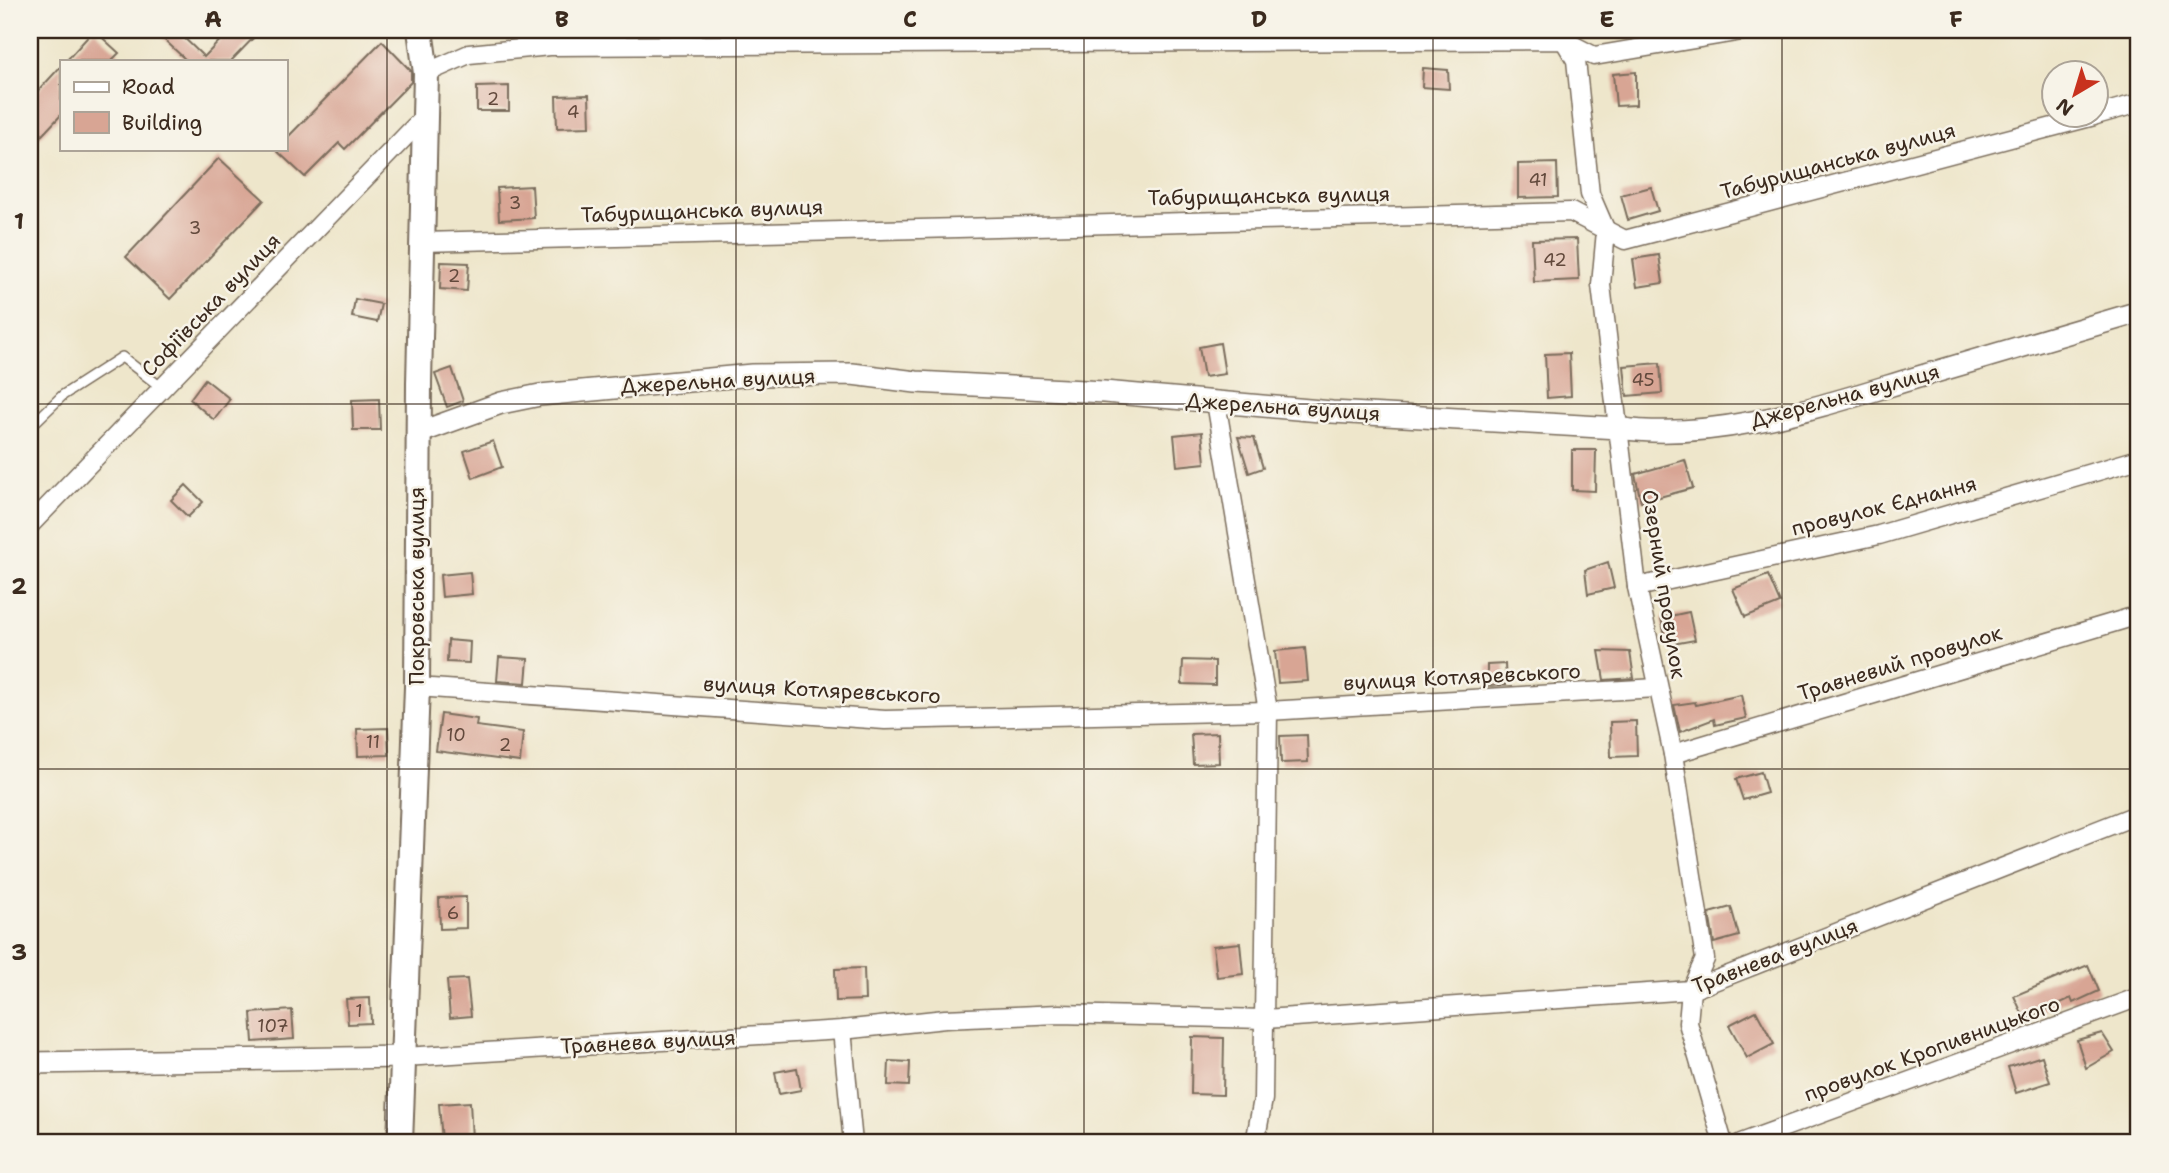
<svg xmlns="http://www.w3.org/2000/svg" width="2169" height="1173" font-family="'Shantell Sans',sans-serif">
  <rect width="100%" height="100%" fill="#f7f3e8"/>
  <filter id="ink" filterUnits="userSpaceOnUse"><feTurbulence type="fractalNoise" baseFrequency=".0143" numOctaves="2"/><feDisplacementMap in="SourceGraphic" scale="14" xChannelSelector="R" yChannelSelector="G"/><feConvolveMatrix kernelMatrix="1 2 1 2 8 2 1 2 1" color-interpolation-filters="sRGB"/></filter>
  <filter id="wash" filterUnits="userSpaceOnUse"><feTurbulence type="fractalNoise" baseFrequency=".00686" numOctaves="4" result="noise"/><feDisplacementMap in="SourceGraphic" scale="28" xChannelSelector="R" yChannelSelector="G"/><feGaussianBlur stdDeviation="1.57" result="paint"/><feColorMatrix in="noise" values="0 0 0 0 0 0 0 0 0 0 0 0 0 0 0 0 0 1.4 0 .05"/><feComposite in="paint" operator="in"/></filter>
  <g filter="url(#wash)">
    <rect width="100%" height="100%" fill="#eee6cb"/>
    <g id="blocks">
      <g fill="#d8a594">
        <polygon points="94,30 119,53 111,61 66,61"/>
        <polygon points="154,30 176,30 204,57 230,30 261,30 231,61 187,61"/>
        <polygon points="382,41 411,71 411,82 345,149 339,143 305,177 275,149 285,149 285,140"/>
        <polygon points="61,66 61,115 30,148 30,100"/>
        <polygon points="1423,68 1448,70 1449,89 1422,87"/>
        <polygon points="1636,72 1636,105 1616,106 1613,74"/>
        <polygon points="509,86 509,111 477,111 477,87"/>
        <polygon points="589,95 590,127 557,128 556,96"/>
        <polygon points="219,158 264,200 170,299 126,257"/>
        <polygon points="1557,163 1558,197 1518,198 1518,164"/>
        <polygon points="532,186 534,218 499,220 497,188"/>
        <polygon points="1651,187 1658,211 1628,220 1621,195"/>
        <polygon points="1577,239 1579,280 1534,282 1532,240"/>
        <polygon points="1659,255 1663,283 1637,287 1633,259"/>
        <polygon points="441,262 469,263 467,291 440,289"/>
        <polygon points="355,299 381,304 377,322 352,317"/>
        <polygon points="1220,343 1225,374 1204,377 1199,347"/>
        <polygon points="1569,353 1571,396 1547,398 1545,354"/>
        <polygon points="1660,363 1662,393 1627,396 1624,366"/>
        <polygon points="452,368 463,401 447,407 435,374"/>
        <polygon points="205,379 230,399 214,420 190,399"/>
        <polygon points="379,399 380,430 353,430 352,400"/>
        <polygon points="1202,432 1205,463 1177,466 1174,435"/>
        <polygon points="1238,437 1254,438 1263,468 1249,473"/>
        <polygon points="493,441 502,467 473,478 464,451"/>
        <polygon points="1572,450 1596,450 1595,491 1572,490"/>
        <polygon points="1685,460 1693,488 1641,502 1635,474"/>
        <polygon points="186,485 203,502 188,517 171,500"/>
        <polygon points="1608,562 1614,588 1588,594 1585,570"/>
        <polygon points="470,572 472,594 442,597 440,575"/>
        <polygon points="1768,575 1780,603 1745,617 1733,589"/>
        <polygon points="1689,612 1695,640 1667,645 1661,618"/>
        <polygon points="448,640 470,642 469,663 447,662"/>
        <polygon points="1305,648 1308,681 1278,683 1275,651"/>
        <polygon points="1599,651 1630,652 1634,678 1604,680"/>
        <polygon points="499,657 528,659 526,683 497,681"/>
        <polygon points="1183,660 1215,661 1215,685 1182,684"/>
        <polygon points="1505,664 1506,685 1487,686 1487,665"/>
        <polygon points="1741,695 1746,718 1715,725 1714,719 1680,732 1674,705 1695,702 1696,705"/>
        <polygon points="441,714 477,719 476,726 523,732 520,762 436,751"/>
        <polygon points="1636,721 1637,756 1611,757 1610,722"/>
        <polygon points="388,728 389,755 358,756 357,729"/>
        <polygon points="1218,733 1219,763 1193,764 1191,734"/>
        <polygon points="1307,735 1308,762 1281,763 1280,736"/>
        <polygon points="1761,772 1767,793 1743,800 1736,779"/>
        <polygon points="466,897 466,928 440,929 439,898"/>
        <polygon points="1731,907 1739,936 1714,943 1709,913"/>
        <polygon points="1240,943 1243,974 1217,977 1213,946"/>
        <polygon points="2088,965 2099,991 2073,1003 2071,998 2025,1020 2014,996"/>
        <polygon points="864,968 865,1000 836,1001 835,969"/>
        <polygon points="467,979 471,1016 450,1018 447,980"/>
        <polygon points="370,998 371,1023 348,1024 346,999"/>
        <polygon points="292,1010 294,1039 253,1042 251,1013"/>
        <polygon points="1756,1011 1774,1044 1747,1058 1729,1025"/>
        <polygon points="2102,1033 2114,1052 2086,1068 2077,1040"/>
        <polygon points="1192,1037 1224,1038 1223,1095 1191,1094"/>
        <polygon points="2042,1056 2050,1082 2016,1093 2008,1067"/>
        <polygon points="889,1061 910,1062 909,1086 888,1085"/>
        <polygon points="797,1068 801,1090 779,1094 775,1072"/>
        <polygon points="470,1102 472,1139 442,1141 439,1104"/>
      </g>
    </g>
  </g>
  <g filter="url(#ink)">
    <use href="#blocks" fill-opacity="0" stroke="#7a6c5b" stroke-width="2"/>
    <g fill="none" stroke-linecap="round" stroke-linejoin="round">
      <g stroke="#7a6c5b" stroke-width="12">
        <polyline id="service" points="30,427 63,395 122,357 162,388"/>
      </g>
      <g stroke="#7a6c5b" stroke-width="21">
        <g id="minor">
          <polyline points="1564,40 1576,60 1590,194 1606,231 1601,285 1637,587 1673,754 1705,959 1691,990 1688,1023 1723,1143"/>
          <polyline points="426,73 469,54 550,46 1563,40 1594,56 1748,30"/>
          <polyline points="2096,115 2139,103"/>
          <polyline points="423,242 1571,212 1625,240 2094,116"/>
          <polyline points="1216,402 1268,711 1263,1099 1255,1143"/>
          <polyline points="30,525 425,116"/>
          <polyline points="1637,587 1879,535 2139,459"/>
          <polyline points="417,687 885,720 1268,711 1657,688"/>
          <polyline points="1673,754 2139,615"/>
          <polyline points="842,1030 853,1143"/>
          <polyline points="404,1057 842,1030 945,1019 1059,1014 1265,1019 1691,990 2139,814"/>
          <polyline points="1741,1143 2139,997"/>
        </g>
      </g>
      <g stroke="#7a6c5b" stroke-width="24">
        <g id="tertiary">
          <path d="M418 433 501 403 540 395 752 375 852 374 916 382 1104 392 1332 412 1618 428C1714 443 1824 405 1915 378 1990 356 2064 334 2139 312"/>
          <polyline points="30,1063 404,1057"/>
        </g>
      </g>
      <g stroke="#7a6c5b" stroke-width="28">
        <polyline id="secondary" points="400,1143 417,687 419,383 426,73 420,30"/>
      </g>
      <use href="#service" stroke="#fff" stroke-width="9"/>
      <use href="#minor" stroke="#fff" stroke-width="18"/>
      <use href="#tertiary" stroke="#fff" stroke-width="21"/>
      <use href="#secondary" stroke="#fff" stroke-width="24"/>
    </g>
  </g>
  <path fill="none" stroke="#3b2a1e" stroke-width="2" stroke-opacity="0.55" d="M387 30V1143M736 30V1143M1084 30V1143M1433 30V1143M1782 30V1143M30 404H2139M30 769H2139"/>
  <g text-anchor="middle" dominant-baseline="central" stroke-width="5" stroke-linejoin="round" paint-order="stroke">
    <g font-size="18" fill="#62493c">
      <text x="493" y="99">2</text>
      <text x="573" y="112">4</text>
      <text x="1538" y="180">41</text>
      <text x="515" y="203">3</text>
      <text x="195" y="228">3</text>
      <text x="1555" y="260">42</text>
      <text x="454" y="276">2</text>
      <text x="1643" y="380">45</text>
      <text x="456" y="735">10</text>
      <text x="373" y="742">11</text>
      <text x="505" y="745">2</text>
      <text x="453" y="913">6</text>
      <text x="359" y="1011">1</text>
      <text x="273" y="1026">107</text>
    </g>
    <g font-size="21" fill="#3b2a1e" stroke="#f7f3e8">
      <text transform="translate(1838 161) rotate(-15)">Табурищанська вулиця</text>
      <text transform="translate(1269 196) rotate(-1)">Табурищанська вулиця</text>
      <text transform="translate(702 211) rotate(-2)">Табурищанська вулиця</text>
      <text transform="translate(211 305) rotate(-46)">Софіївська вулиця</text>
      <text transform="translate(718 381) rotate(-3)">Джерельна вулиця</text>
      <text transform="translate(1845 396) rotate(-15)">Джерельна вулиця</text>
      <text transform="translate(1283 407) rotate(4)">Джерельна вулиця</text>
      <text transform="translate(1884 506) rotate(-14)">провулок Єднання</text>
      <text transform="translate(1664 584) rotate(81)">Озерний провулок</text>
      <text transform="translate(417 586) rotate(-90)">Покровська вулиця</text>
      <text transform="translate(1900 663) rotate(-17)">Травневий провулок</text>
      <text transform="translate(1462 677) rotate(-3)">вулиця Котляревського</text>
      <text transform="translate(822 690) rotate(3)">вулиця Котляревського</text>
      <text transform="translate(1775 956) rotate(-21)">Травнева вулиця</text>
      <text transform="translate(648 1042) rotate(-3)">Травнева вулиця</text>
      <text transform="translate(1932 1049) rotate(-20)">провулок Кропивницького</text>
    </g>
  </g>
  <rect width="2169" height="1173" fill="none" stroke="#f7f3e8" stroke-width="77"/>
  <rect x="60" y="60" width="228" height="91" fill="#f7f3e8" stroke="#aca397" stroke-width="2"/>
  <rect x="74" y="82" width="35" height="10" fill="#ffffff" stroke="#aca397" stroke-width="2"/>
  <text x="122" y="94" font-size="21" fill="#3b2a1e">Road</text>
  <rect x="74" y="112" width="35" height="21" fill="#d8a594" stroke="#aca397" stroke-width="2"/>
  <text x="122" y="130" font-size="21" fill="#3b2a1e">Building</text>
  <g transform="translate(2075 94) rotate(218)"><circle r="33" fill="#f7f3e8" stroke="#aca397" stroke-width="2"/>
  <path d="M0-5L12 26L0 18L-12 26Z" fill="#c8321e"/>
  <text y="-10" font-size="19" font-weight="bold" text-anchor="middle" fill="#3b2a1e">N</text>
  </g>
  <rect x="38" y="38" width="2092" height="1096" fill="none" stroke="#3b2a1e" stroke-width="2.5"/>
  <g font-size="23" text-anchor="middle" font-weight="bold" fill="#3b2a1e">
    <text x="213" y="27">A</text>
    <text x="562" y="27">B</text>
    <text x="910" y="27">C</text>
    <text x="1259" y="27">D</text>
    <text x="1607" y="27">E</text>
    <text x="1956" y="27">F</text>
    <text x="19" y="229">1</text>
    <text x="19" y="594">2</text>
    <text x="19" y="960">3</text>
  </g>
</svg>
